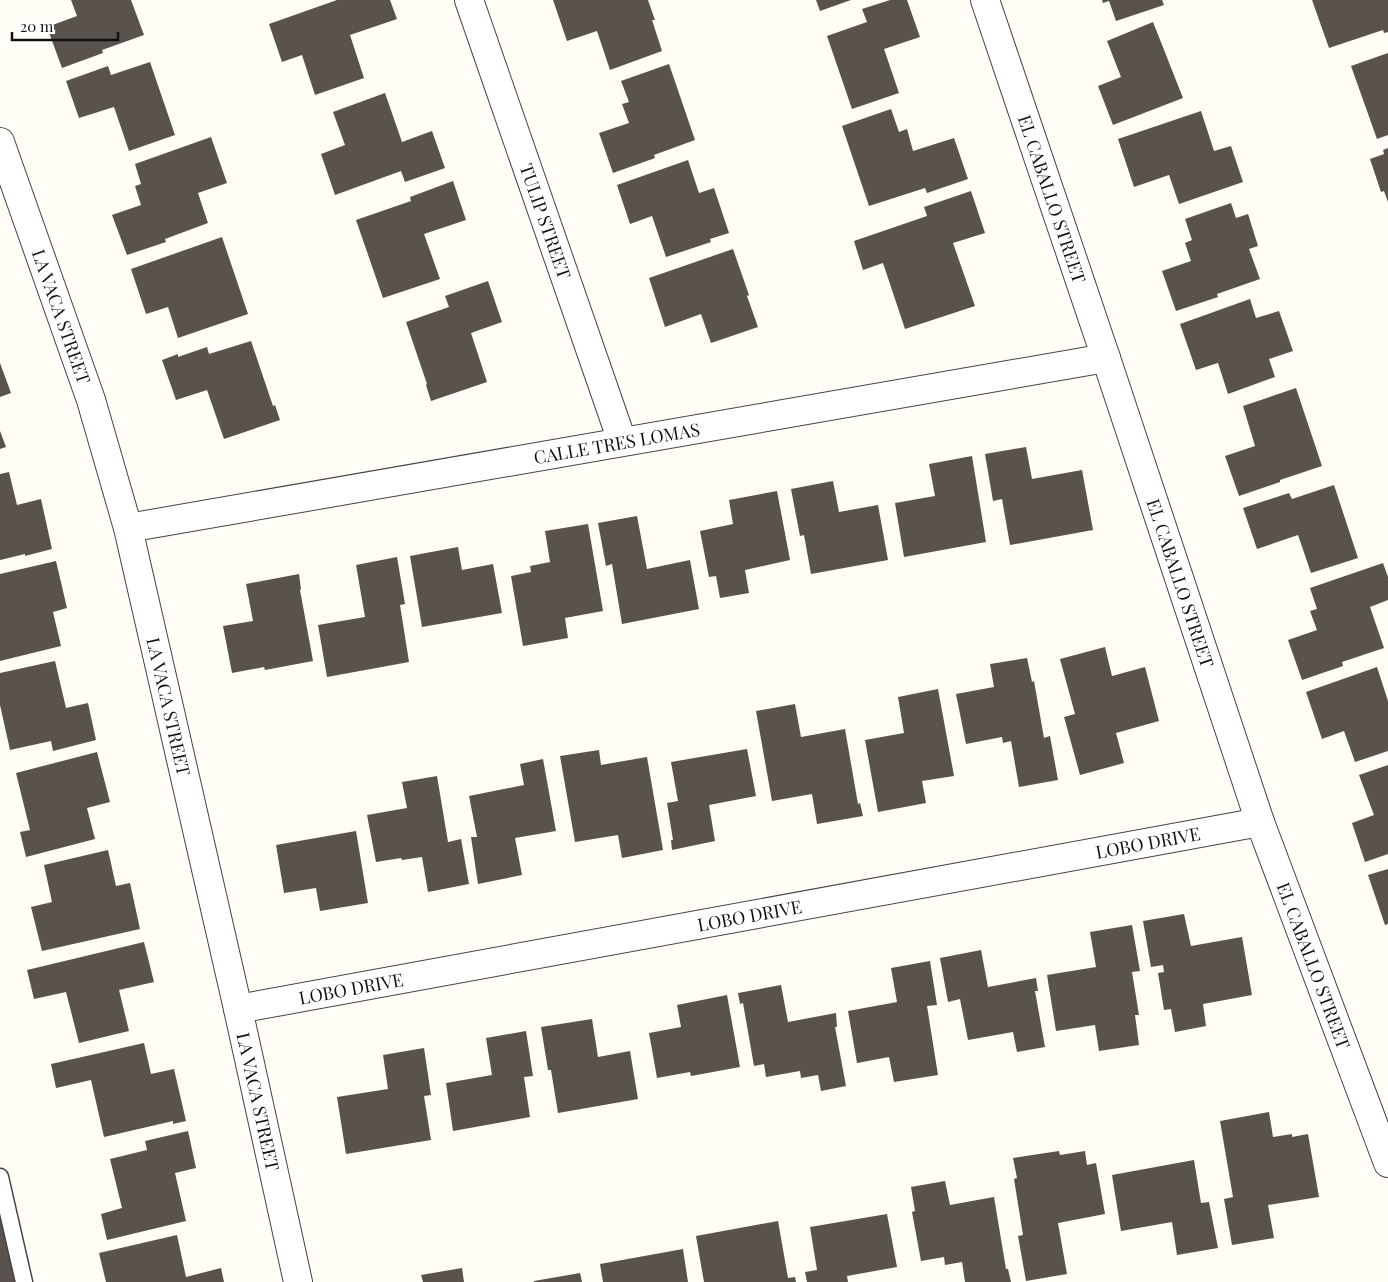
<svg xmlns="http://www.w3.org/2000/svg" width="1388" height="1282" font-family="'Playfair Display',serif">
  <rect width="100%" height="100%" fill="#fffdf5"/>
  <g fill="#5a524d">
    <polygon points="71,0 131,0 144,35 102,50 103,53 62,68 47,27 77,16"/>
    <polygon points="337,0 390,0 397,19 350,35 364,78 315,95 302,55 282,62 269,24"/>
    <polygon points="553,0 648,0 655,20 652,20 662,51 610,70 597,31 567,41"/>
    <polygon points="816,0 851,0 820,11"/>
    <polygon points="890,0 907,0 920,37 884,49 899,93 852,109 827,36 867,22 862,9"/>
    <polygon points="1102,0 1162,0 1164,5 1116,21 1109,1 1103,3"/>
    <polygon points="1312,0 1388,0 1388,32 1384,33 1383,30 1329,48"/>
    <polygon points="1153,22 1183,98 1113,125 1098,86 1121,77 1107,41"/>
    <polygon points="1388,53 1388,135 1377,139 1351,66"/>
    <polygon points="150,62 175,135 129,151 114,107 79,118 66,81 108,66 111,75"/>
    <polygon points="669,64 695,140 654,155 655,158 613,173 599,133 629,123 622,104 629,102 621,81"/>
    <polygon points="385,93 402,142 432,131 445,168 405,182 401,171 335,195 321,154 345,145 333,112"/>
    <polygon points="891,109 899,132 907,129 913,151 954,138 968,179 927,193 925,188 869,206 842,126"/>
    <polygon points="1201,111 1214,151 1231,146 1243,182 1179,204 1169,175 1134,187 1118,139"/>
    <polygon points="211,137 227,183 198,193 208,223 165,239 166,242 127,255 112,215 141,205 135,186 141,184 135,164"/>
    <polygon points="1388,148 1388,202 1384,191 1381,192 1370,159 1384,154 1383,150"/>
    <polygon points="688,160 699,193 714,188 729,233 710,239 711,242 666,257 652,216 630,224 617,185"/>
    <polygon points="453,181 466,220 424,234 440,279 383,298 356,220 411,201 410,197"/>
    <polygon points="971,191 985,233 953,243 975,306 905,329 883,263 863,270 854,241 927,216 924,207"/>
    <polygon points="1231,203 1236,218 1248,214 1258,246 1249,249 1260,279 1217,294 1218,297 1176,311 1162,271 1191,261 1185,243 1192,240 1185,219"/>
    <polygon points="222,237 248,314 178,338 168,307 146,314 131,269"/>
    <polygon points="733,249 749,295 747,296 758,327 711,343 701,314 665,327 649,278"/>
    <polygon points="488,281 502,322 471,333 487,382 431,401 426,385 427,384 406,322 449,307 445,296"/>
    <polygon points="1250,299 1256,318 1279,311 1293,351 1269,359 1275,377 1228,394 1218,363 1196,370 1180,324"/>
    <polygon points="251,341 273,406 275,405 280,420 224,439 207,390 176,400 162,360 178,354 178,357 207,347 209,354"/>
    <polygon points="0,363 11,393 0,397"/>
    <polygon points="1296,388 1322,466 1280,480 1280,482 1239,496 1225,456 1255,446 1243,406"/>
    <polygon points="0,431 6,447 0,449"/>
    <polygon points="1026,447 1032,479 1082,470 1093,530 1010,545 1002,499 993,501 985,454"/>
    <polygon points="972,456 986,542 904,557 895,503 935,496 929,464"/>
    <polygon points="9,472 17,505 41,499 52,549 25,556 25,554 0,560 0,474"/>
    <polygon points="833,481 839,512 878,505 888,560 811,574 804,535 800,536 791,489"/>
    <polygon points="1334,485 1358,558 1311,573 1298,535 1257,549 1243,508 1289,493 1292,499"/>
    <polygon points="777,491 790,560 745,570 749,593 720,598 716,576 709,577 700,531 733,524 729,500"/>
    <polygon points="637,516 647,569 690,560 699,609 622,624 612,564 606,566 598,523"/>
    <polygon points="588,524 603,611 565,618 568,638 523,646 511,576 531,572 530,566 550,562 545,531"/>
    <polygon points="458,547 462,570 493,564 502,613 422,627 410,556"/>
    <polygon points="397,557 405,604 400,605 409,662 327,677 318,625 365,617 356,565"/>
    <polygon points="56,561 67,608 53,612 61,646 0,661 0,574"/>
    <polygon points="1383,563 1388,577 1388,600 1370,607 1384,648 1342,662 1343,666 1302,680 1288,640 1317,630 1310,611 1317,609 1310,588"/>
    <polygon points="299,574 301,589 300,590 313,661 265,670 264,667 232,673 223,626 253,621 246,584"/>
    <polygon points="1105,647 1112,676 1145,667 1159,721 1116,733 1124,763 1080,775 1064,717 1075,714 1060,659"/>
    <polygon points="1027,658 1032,682 1034,681 1044,738 1050,736 1058,780 1019,787 1011,741 1003,743 1002,737 966,744 956,694 994,687 990,664"/>
    <polygon points="55,661 66,708 88,703 96,740 53,751 51,741 10,750 0,705 0,673"/>
    <polygon points="1377,667 1388,701 1388,751 1355,762 1344,731 1322,739 1306,692"/>
    <polygon points="938,689 954,776 922,781 926,803 878,812 865,740 904,733 898,697"/>
    <polygon points="795,704 801,737 845,729 858,804 860,803 863,816 817,824 812,794 772,801 756,711"/>
    <polygon points="747,749 756,796 709,805 715,841 672,850 671,840 673,840 667,803 678,801 671,762"/>
    <polygon points="599,750 601,765 647,757 663,850 622,858 618,835 575,842 560,756"/>
    <polygon points="97,752 110,802 87,808 95,839 26,857 20,832 30,830 16,773"/>
    <polygon points="543,759 556,831 515,838 522,875 478,884 471,837 477,837 469,796 524,785 520,764"/>
    <polygon points="1388,765 1388,854 1365,862 1352,823 1374,815 1359,775"/>
    <polygon points="437,776 448,842 461,839 469,884 428,892 422,857 402,860 401,858 376,862 367,815 407,808 402,782"/>
    <polygon points="356,831 368,903 320,911 316,888 284,893 276,845"/>
    <polygon points="108,850 116,886 130,883 140,929 42,951 31,907 52,902 44,865"/>
    <polygon points="1388,869 1388,924 1385,925 1368,875"/>
    <polygon points="1184,914 1191,946 1242,937 1252,995 1203,1004 1206,1026 1175,1032 1171,1009 1164,1010 1158,973 1164,972 1163,965 1151,967 1143,921"/>
    <polygon points="1132,925 1140,971 1132,972 1139,1015 1135,1015 1139,1045 1099,1051 1095,1025 1056,1031 1047,975 1096,967 1090,932"/>
    <polygon points="144,942 154,982 119,990 129,1031 79,1043 66,992 34,999 27,970"/>
    <polygon points="981,950 988,987 1036,978 1038,991 1035,991 1045,1047 1017,1052 1013,1032 968,1040 960,999 948,1002 940,958"/>
    <polygon points="930,961 937,1005 927,1006 938,1075 894,1082 889,1057 857,1063 848,1011 897,1002 891,968"/>
    <polygon points="781,985 788,1022 836,1013 837,1027 835,1027 846,1086 821,1091 818,1075 801,1078 800,1071 766,1077 764,1064 754,1066 743,1003 740,1004 738,993"/>
    <polygon points="727,995 740,1067 691,1076 690,1072 657,1078 649,1033 681,1027 677,1005"/>
    <polygon points="592,1019 598,1057 630,1051 638,1099 558,1113 551,1070 548,1070 541,1027"/>
    <polygon points="526,1031 533,1076 524,1077 530,1117 453,1131 446,1083 492,1075 486,1038"/>
    <polygon points="144,1043 151,1074 174,1069 186,1121 173,1124 173,1121 104,1137 91,1080 56,1088 51,1064"/>
    <polygon points="424,1048 431,1095 424,1096 431,1140 346,1154 337,1097 388,1089 383,1055"/>
    <polygon points="1269,1112 1273,1137 1292,1134 1292,1137 1308,1134 1319,1197 1268,1205 1274,1238 1232,1245 1224,1199 1233,1197 1220,1121"/>
    <polygon points="188,1131 196,1168 175,1173 186,1221 107,1240 101,1214 122,1208 110,1159 147,1150 145,1141"/>
    <polygon points="1059,1151 1060,1155 1085,1151 1087,1165 1096,1163 1105,1214 1058,1223 1067,1274 1026,1281 1018,1236 1023,1235 1014,1179 1017,1178 1013,1158"/>
    <polygon points="1194,1160 1201,1203 1209,1202 1218,1248 1177,1255 1172,1222 1121,1231 1112,1175"/>
    <polygon points="945,1181 950,1205 994,1197 1006,1269 1008,1269 1011,1282 965,1282 962,1262 945,1265 944,1257 921,1261 912,1212 915,1211 911,1187"/>
    <polygon points="0,1204 18,1282 0,1282"/>
    <polygon points="887,1214 897,1267 847,1276 848,1282 807,1282 805,1272 817,1270 810,1227"/>
    <polygon points="778,1221 788,1278 795,1277 796,1282 704,1282 696,1236"/>
    <polygon points="177,1235 186,1277 221,1268 224,1282 106,1282 99,1253"/>
    <polygon points="683,1249 688,1282 603,1282 600,1264"/>
    <polygon points="462,1268 464,1282 423,1282 421,1275"/>
    <polygon points="580,1273 582,1282 534,1282 534,1281"/>
  </g>
  <g fill="none" stroke-linecap="round" stroke-linejoin="round">
    <g stroke="#444" stroke-width="19">
      <polyline id="service" points="0,1177 24,1282"/>
    </g>
    <g stroke="#444" stroke-width="30">
      <g id="minor">
        <path id="s1" d="M469 0 622 441"/>
        <path id="s2" d="M985 0 1106 358 1260 822 1388 1163"/>
        <path id="s3" d="M0 142 91 400 128 528 238 1009 298 1282"/>
        <path id="s4" d="M128 528 1106 358"/>
        <path id="s5" d="M238 1009 1260 822"/>
      </g>
    </g>
    <use href="#service" stroke="#fff" stroke-width="16"/>
    <use href="#minor" stroke="#fff" stroke-width="28"/>
  </g>
  <g text-anchor="middle" dominant-baseline="central" stroke-width="5" stroke-linejoin="round" paint-order="stroke">
    <g font-size="18" fill="#111" stroke="#fff">
      <text stroke="none"><textPath href="#s2" startOffset="210">EL CABALLO STREET</textPath></text>
      <text stroke="none"><textPath href="#s1" startOffset="234">TULIP STREET</textPath></text>
      <text stroke="none"><textPath href="#s3" startOffset="185">LA VACA STREET</textPath></text>
      <text stroke="none"><textPath href="#s4" startOffset="496">CALLE TRES LOMAS</textPath></text>
      <text stroke="none"><textPath href="#s2" startOffset="615">EL CABALLO STREET</textPath></text>
      <text stroke="none"><textPath href="#s3" startOffset="590">LA VACA STREET</textPath></text>
      <text stroke="none"><textPath href="#s5" startOffset="925">LOBO DRIVE</textPath></text>
      <text stroke="none"><textPath href="#s5" startOffset="520">LOBO DRIVE</textPath></text>
      <text stroke="none"><textPath href="#s2" startOffset="1020">EL CABALLO STREET</textPath></text>
      <text stroke="none"><textPath href="#s5" startOffset="115">LOBO DRIVE</textPath></text>
      <text stroke="none"><textPath href="#s3" startOffset="995">LA VACA STREET</textPath></text>
    </g>
  </g>
  <path d="M12 32v8h106v-8" fill="none" stroke="#111111" stroke-width="2.5"/>
  <text x="20" y="32" font-size="15" fill="#111111" stroke="#ffffff" stroke-width="4" paint-order="stroke">20 m</text>
</svg>
